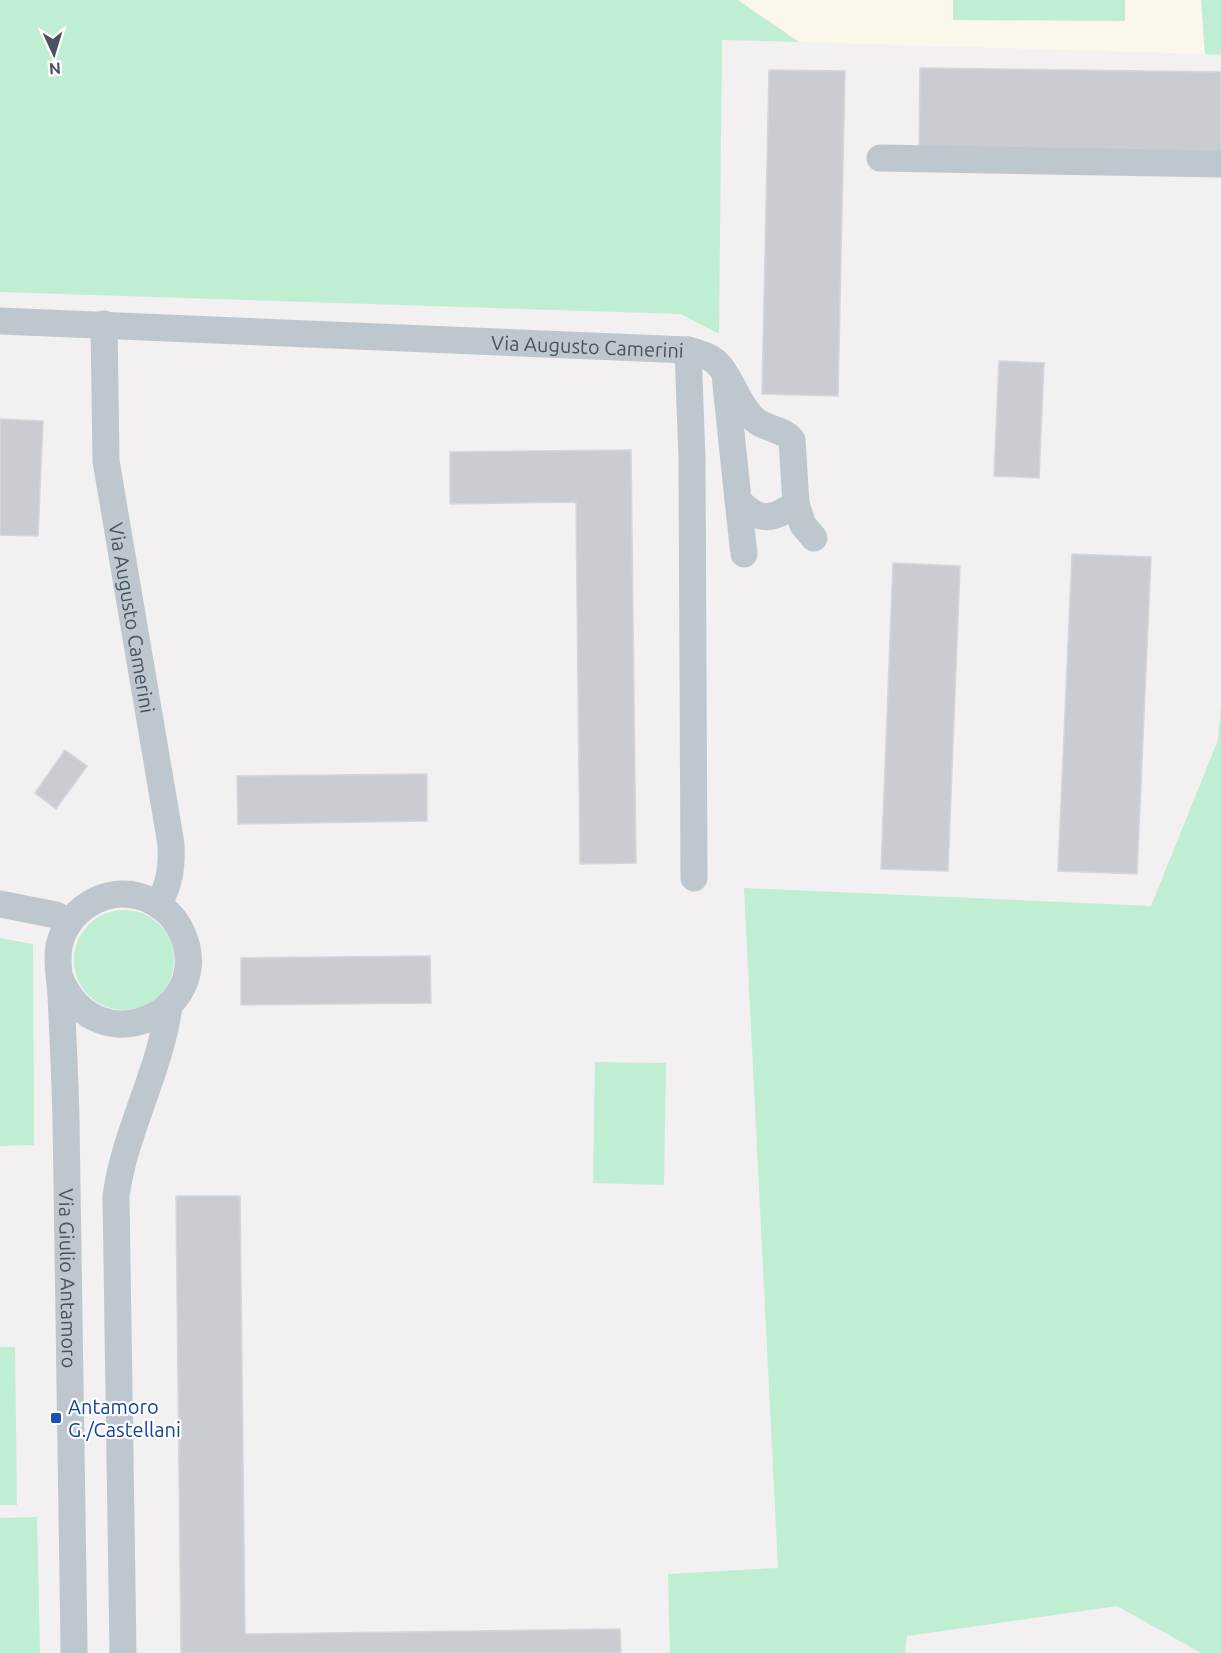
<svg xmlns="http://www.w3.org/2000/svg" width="1221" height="1653" font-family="Ubuntu,sans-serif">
  <rect width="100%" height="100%" fill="#f2f0f0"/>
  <polygon fill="#fcf7eb" points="738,0 1201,0 1205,54 799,42"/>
  <g fill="#c0eed2">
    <polygon points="0,0 738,0 799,42 722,40 719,334 681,314 0,292"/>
    <polygon points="953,0 1125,0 1125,21 953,20"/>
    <polygon points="1201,0 1221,0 1221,55 1205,54"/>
    <polygon points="1221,707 1221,1653 1201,1653 1117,1606 907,1636 905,1653 670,1653 668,1574 778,1568 744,888 1151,906 1218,740"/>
    <circle cx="124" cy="960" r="50"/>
    <polygon points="0,938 33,944 34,1145 0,1146"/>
    <polygon points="595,1062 666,1063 664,1185 593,1183"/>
    <polygon points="0,1347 15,1347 17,1505 0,1505"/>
    <polygon points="37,1517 40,1653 0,1653 0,1518"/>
  </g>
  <g fill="#caccd2" stroke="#d4d6db" stroke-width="1.5">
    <polygon points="920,68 1221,72 1221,156 919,152"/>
    <polygon points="769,70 845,71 838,396 762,394"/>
    <polygon points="999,361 1044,363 1039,478 994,476"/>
    <polygon points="0,419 43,421 38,536 0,535"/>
    <polygon points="631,450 636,863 580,864 576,502 450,504 450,452"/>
    <polygon points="1072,554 1151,557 1137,874 1058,871"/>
    <polygon points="893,563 960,566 948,871 881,869"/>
    <polygon points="65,750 87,766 56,809 35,793"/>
    <polygon points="427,774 427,821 238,824 237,776"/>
    <polygon points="430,956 431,1003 241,1005 241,958"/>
    <polygon points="176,1196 240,1196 245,1634 620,1629 621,1653 181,1653"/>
  </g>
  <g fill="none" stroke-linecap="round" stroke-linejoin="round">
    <g stroke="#bec7ce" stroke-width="27">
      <polyline points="880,158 1221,164"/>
      <path id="s1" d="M0 321 688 350 692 459 694 878"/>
      <path id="s2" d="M104 324 106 461 171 844C172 867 170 884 158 905"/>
      <path d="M688 350C698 353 711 356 718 364 733 380 738 406 755 420 765 429 784 429 792 440L796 504C772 520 759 523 738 500L725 375"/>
      <polyline points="738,500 744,554"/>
      <polyline points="796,504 803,525 814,538"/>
      <polyline points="0,904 56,915 69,923"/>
      <path id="s3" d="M60 978C97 1068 217 1011 182 933 174 914 157 901 138 896 103 887 67 911 59 946 56 962 60 979 61 995 63 1036 65 1078 66 1120 68 1297 73 1475 74 1653"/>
      <path d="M123 1653 116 1196C125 1130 161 1070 169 1005"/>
    </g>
  </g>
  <rect fill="#1a4fb4" stroke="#fff" stroke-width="2" x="50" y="1412" width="12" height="12" rx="3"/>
  <g text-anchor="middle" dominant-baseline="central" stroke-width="4.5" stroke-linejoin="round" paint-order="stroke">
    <g font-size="20" fill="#48535d" stroke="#fff">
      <text stroke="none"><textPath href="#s1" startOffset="588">Via Augusto Camerini</textPath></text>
      <text stroke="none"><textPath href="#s2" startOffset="296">Via Augusto Camerini</textPath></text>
      <text stroke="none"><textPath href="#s3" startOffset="708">Via Giulio Antamoro</textPath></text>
    </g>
    <g font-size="20" fill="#164399" stroke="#fff" text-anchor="start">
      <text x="68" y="1406">Antamoro<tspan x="68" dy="23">G./Castellani</tspan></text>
    </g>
  </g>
  <g transform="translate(54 54) rotate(176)" stroke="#ffffff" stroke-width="4.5" paint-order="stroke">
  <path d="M0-4.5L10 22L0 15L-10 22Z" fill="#48535d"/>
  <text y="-9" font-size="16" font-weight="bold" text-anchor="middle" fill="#48535d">N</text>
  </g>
</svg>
